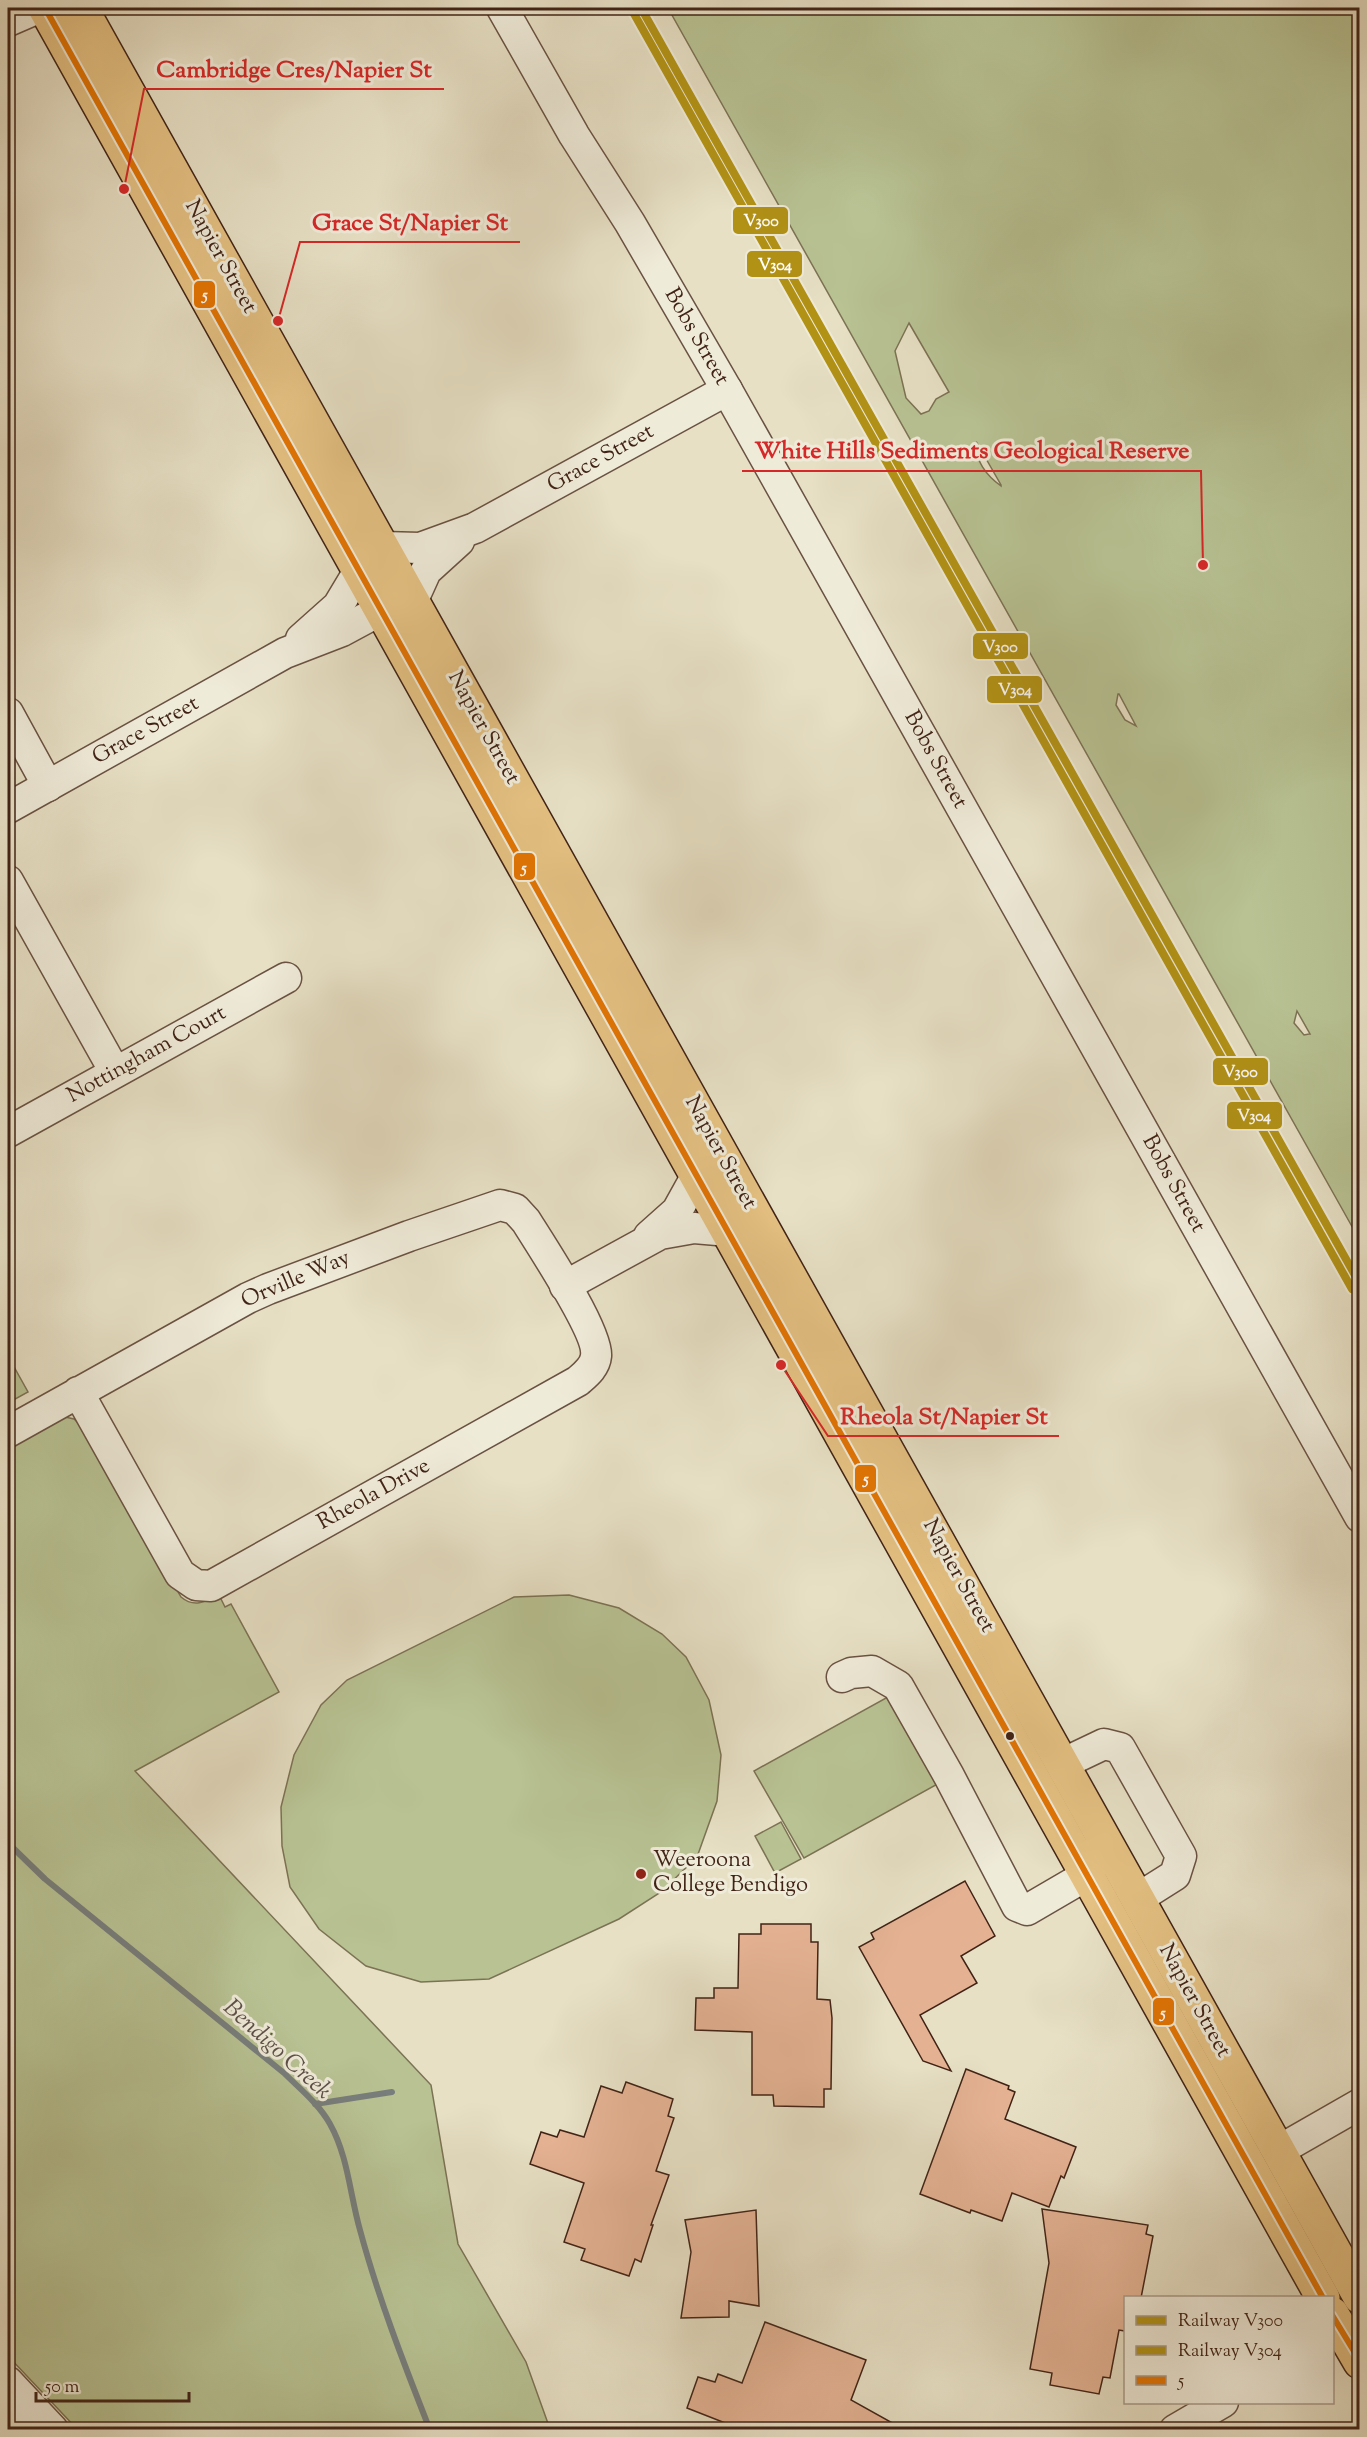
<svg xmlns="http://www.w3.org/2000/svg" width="1367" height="2437" font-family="'Sorts Mill Goudy',serif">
  <rect width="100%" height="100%" fill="#e7e0c5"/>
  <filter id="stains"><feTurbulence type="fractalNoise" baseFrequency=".00333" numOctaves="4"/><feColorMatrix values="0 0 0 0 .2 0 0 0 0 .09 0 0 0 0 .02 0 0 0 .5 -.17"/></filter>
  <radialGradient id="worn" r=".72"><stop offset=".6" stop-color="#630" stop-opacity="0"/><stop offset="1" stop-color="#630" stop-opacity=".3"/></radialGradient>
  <g fill="#b8c293" stroke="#7c7254" stroke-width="1.5" fill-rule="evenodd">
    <path d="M668 8H1359L1360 1122 1358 1120 1353 1126 1354 1134 1359 1141V1239ZM909 323 949 392 936 399 929 411 921 414 906 398 895 351ZM977 443 1001 485V486C987 476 974 460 977 443ZM1118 694H1119L1136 726 1125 720 1116 705ZM1297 1011 1310 1034H1309L1304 1035 1294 1023Z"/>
    <polygon points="8,1356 28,1392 8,1403"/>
    <path d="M65 1417 74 1419 87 1431 181 1597C194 1608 205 1602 219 1595L225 1607 231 1604 279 1692 135 1771 431 2085 458 2244 526 2362 550 2429H77L8 2356V1445Z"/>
    <polygon points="569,1595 619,1608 662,1634 686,1657 709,1700 721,1755 717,1801 697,1857 661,1892 619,1919 489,1979 421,1982 366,1966 319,1929 290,1887 282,1846 281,1807 294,1755 321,1705 347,1680 514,1597"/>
    <polygon points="895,1693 943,1781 804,1858 754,1771"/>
    <polygon points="781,1822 801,1859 775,1873 755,1836"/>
  </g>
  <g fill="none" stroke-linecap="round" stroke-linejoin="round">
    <g stroke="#787e7c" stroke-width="6">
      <path d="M8 1843 45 1879 284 2073C300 2089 319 2104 330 2124 348 2156 350 2195 360 2230 378 2297 404 2364 430 2430"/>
      <polyline points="315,2104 392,2092"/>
    </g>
  </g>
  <g fill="#e4b293" stroke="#412316" stroke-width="1.5">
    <polygon points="965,1881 995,1936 961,1956 977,1983 920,2015 951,2071 923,2061 859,1947 874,1939 871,1933"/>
    <polygon points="761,1924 811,1924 811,1942 818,1942 817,1999 830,2000 832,2018 831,2089 824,2089 824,2107 774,2106 773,2095 752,2095 752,2032 695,2030 696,1998 714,1998 714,1988 738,1988 739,1934 761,1934"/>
    <polygon points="966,2069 1009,2086 1008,2089 1015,2092 1005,2119 1076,2147 1064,2178 1061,2176 1049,2207 1012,2193 1002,2221 971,2210 970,2213 920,2194"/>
    <polygon points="626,2082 673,2099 668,2116 674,2118 656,2171 669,2175 651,2225 653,2225 641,2262 635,2259 629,2276 581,2260 585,2249 564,2242 584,2183 530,2164 541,2132 557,2137 560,2130 584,2137 601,2086 622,2093"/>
    <polygon points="1042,2209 1148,2225 1146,2234 1153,2236 1141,2298 1125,2298 1125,2331 1119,2330 1110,2378 1103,2377 1099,2394 1050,2385 1052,2373 1030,2369 1049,2263"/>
    <polygon points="756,2210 759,2306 729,2301 729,2317 681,2318 691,2252 685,2220"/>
    <polygon points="765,2322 866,2360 851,2400 905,2430 743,2430 687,2408 698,2377 715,2382 718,2374 742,2383"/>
  </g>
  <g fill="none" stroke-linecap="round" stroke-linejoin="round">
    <g stroke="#6a5242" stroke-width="33">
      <g id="minor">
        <polyline points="502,8 574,135 630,223 727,390 1360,1517"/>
        <polyline points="8,21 38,8"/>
        <polyline points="382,547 420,548 475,528 727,390"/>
        <polyline points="412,602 426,571 459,541"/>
        <polyline points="301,639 338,606 359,571"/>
        <polyline points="8,713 48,786"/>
        <polyline points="8,808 285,653 342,631 381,610"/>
        <polyline points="8,881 115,1072"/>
        <polyline points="8,1132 286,978"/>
        <polyline points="649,1236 677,1211 697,1175"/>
        <polyline points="565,1286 660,1234 694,1228 729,1231"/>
        <path d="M8 1432 248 1298 268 1289 409 1236 500 1205 515 1209 526 1221C541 1245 599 1333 596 1356 595 1367 586 1374 578 1381L211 1586 196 1585 180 1574 78 1392"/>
        <polyline points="842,1677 851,1673 872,1671 898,1686 949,1776 1017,1906 1027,1910 1087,1875 1095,1863 1095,1852"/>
        <polyline points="1062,1764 1104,1744 1120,1748 1181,1856 1175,1875 1137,1899"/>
        <polyline points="1278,2151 1360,2104"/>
        <polyline points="8,2382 53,2430"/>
        <polyline points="8,2425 29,2405"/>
        <polyline points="1175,2430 1223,2402"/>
      </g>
    </g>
    <g stroke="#412316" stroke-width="36">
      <g id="highway">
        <polyline points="45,8 1323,2298"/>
        <polyline points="81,8 1360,2297"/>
        <polyline points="1332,2314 1360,2362"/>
      </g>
    </g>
    <use href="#minor" stroke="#efebd9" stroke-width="30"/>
    <use href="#highway" stroke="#e4c082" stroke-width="33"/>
    <g stroke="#efebd9" stroke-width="10">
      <g id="bus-1">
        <polyline points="45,8 1323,2298"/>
        <polyline points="1332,2315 1360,2361"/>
      </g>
    </g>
    <use href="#bus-1" stroke="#e27403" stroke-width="6"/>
    <g stroke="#efebd9" stroke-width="12">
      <polyline id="rail-1" points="641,8 1360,1284"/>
    </g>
    <g stroke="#efebd9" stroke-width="12">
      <polyline id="rail-2" points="633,12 1352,1289"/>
    </g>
    <use href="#rail-1" stroke="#b29215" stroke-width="8"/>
    <use href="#rail-2" stroke="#b29215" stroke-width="8"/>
  </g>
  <circle fill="#412316" stroke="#efebd9" stroke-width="2" cx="1010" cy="1736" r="5"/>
  <circle fill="#8f2418" stroke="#efebd9" stroke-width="2" cx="641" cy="1874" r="6"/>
  <g text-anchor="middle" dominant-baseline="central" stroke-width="6" stroke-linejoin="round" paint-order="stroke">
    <g font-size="22" fill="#412316" stroke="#efebd9">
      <text transform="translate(220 257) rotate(61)">Napier Street</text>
      <text transform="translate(696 337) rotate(60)">Bobs Street</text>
      <text transform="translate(601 459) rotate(-29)">Grace Street</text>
      <text transform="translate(483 728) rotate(61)">Napier Street</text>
      <text transform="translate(146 731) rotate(-29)">Grace Street</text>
      <text transform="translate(935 760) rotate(61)">Bobs Street</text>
      <text transform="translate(147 1055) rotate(-29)">Nottingham Court</text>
      <text transform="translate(720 1153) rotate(61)">Napier Street</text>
      <text transform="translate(1173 1184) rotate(61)">Bobs Street</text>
      <text transform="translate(296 1280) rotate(-23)">Orville Way</text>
      <text transform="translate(374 1495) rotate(-29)">Rheola Drive</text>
      <text transform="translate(958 1576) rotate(61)">Napier Street</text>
      <text transform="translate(1194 2001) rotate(61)">Napier Street</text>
    </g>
    <g font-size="22" fill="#412316" stroke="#efebd9" text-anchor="start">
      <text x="653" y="1861">Weeroona<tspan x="653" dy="25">College Bendigo</tspan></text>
    </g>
    <g font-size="24" font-style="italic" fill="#5c5049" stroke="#efebd9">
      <text transform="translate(277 2050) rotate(42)">Bendigo Creek</text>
    </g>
  </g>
  <path fill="none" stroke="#d62828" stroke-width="2" d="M124 189L144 89H444M278 321L300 242H520M1203 565L1201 471H742M781 1365L828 1436H1059"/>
  <g fill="#d62828" stroke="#efebd9" stroke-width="2">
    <circle cx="124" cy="189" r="6"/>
    <circle cx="278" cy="321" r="6"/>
    <circle cx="1203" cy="565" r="6"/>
    <circle cx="781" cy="1365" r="6"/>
  </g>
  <g font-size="24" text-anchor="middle" font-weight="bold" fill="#d62828" stroke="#efebd9" stroke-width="6" stroke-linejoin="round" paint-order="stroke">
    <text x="294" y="77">Cambridge Cres/Napier St</text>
    <text x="410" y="230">Grace St/Napier St</text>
    <text x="972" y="458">White Hills Sediments Geological Reserve</text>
    <text x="944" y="1424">Rheola St/Napier St</text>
  </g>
  <g stroke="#efebd9" stroke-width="2">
    <rect x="732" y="206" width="57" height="29" rx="6" fill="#b29215"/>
    <rect x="746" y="250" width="57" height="28" rx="6" fill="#b29215"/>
    <rect x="193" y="280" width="23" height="29" rx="6" fill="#e27403"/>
    <rect x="972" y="632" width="57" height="28" rx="6" fill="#b29215"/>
    <rect x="986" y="675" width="57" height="29" rx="6" fill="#b29215"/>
    <rect x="513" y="852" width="23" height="29" rx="6" fill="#e27403"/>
    <rect x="1212" y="1057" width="57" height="29" rx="6" fill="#b29215"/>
    <rect x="1226" y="1101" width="57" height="29" rx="6" fill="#b29215"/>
    <rect x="854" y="1464" width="23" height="29" rx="6" fill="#e27403"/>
    <rect x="1152" y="1997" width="23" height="29" rx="6" fill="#e27403"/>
  </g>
  <g font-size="16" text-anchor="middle" font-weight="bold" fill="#fff">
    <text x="761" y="226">V300</text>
    <text x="775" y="270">V304</text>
    <text x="205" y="300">5</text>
    <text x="1000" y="652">V300</text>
    <text x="1015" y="695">V304</text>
    <text x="524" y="873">5</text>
    <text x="1240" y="1077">V300</text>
    <text x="1254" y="1121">V304</text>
    <text x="866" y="1484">5</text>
    <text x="1163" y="2018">5</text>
  </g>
  <rect width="1367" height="2437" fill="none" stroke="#e7e0c5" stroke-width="30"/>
  <rect x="9" y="9" width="1349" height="2419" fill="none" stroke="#412316" stroke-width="3"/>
  <rect x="15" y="15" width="1337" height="2407" fill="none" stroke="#412316" stroke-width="1.5"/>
  <rect x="1124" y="2296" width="210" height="108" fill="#efebd9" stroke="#a99b8b" stroke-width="1.5"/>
  <rect x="1136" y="2316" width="30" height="9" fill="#b29215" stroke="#a99b8b" stroke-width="1.5"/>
  <text x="1178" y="2326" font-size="18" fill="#412316">Railway V300</text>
  <rect x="1136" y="2346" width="30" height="9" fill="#b29215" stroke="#a99b8b" stroke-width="1.5"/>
  <text x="1178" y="2356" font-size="18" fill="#412316">Railway V304</text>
  <rect x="1136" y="2376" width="30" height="9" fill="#e27403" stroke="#a99b8b" stroke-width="1.5"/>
  <text x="1178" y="2386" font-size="18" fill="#412316">5</text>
  <path d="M36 2392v9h153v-9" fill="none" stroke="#412316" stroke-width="3"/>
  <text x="45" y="2392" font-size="18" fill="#412316" stroke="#efebd9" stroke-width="4.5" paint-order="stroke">50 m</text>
  <rect width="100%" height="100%" filter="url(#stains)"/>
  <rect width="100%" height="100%" fill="url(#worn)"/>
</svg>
